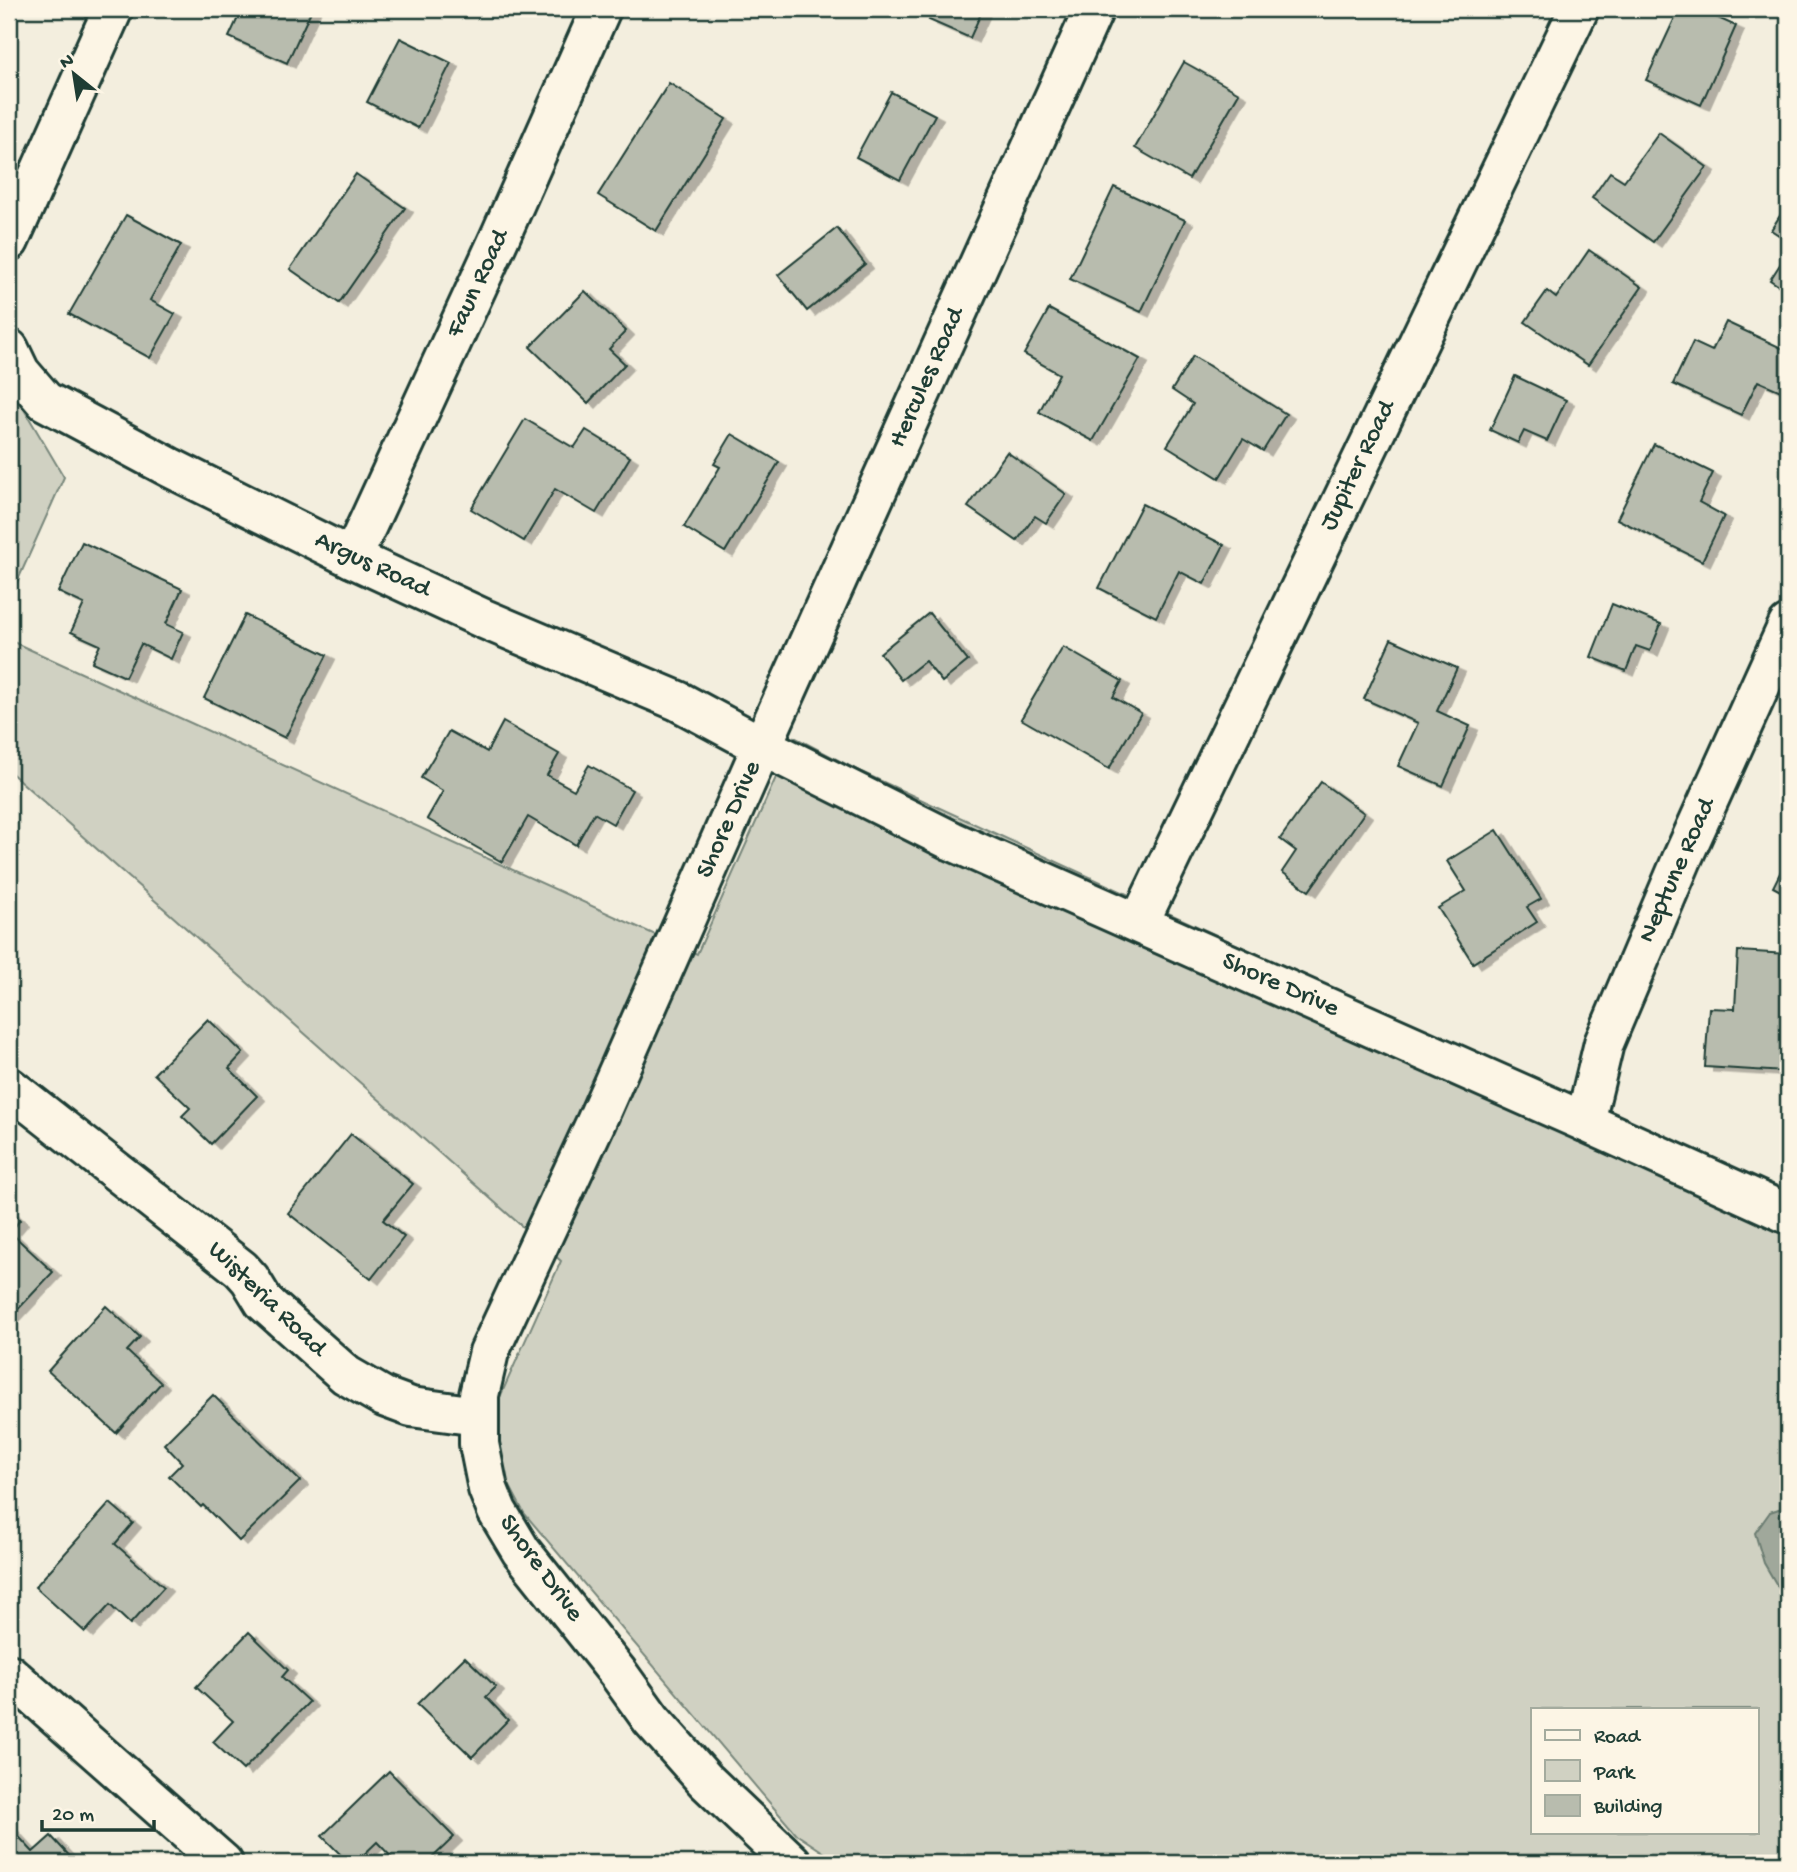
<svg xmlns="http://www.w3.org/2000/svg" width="1797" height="1872" font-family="'Gochi Hand',sans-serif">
  <defs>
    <filter id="shadow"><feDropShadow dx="8" dy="4.5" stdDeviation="0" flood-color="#0004"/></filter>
  </defs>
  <rect width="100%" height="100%" fill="#f3eede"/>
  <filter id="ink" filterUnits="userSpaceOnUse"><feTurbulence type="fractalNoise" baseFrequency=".0143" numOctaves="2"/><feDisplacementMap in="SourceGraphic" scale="14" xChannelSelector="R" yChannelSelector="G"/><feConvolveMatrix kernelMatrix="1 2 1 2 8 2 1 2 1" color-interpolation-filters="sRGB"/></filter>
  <g filter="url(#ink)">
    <g fill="#d0d1c2" stroke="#78877b" stroke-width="2" fill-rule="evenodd">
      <polygon points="9,384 64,477 9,600"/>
      <path d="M9 640 697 954 794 737 857 770 1788 1198V1506L1770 1512 1785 1600 1788 1604V1863H840L796 1834 524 1513 483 1435 561 1261 9 771ZM1533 1709H1757V1832H1533Z"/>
    </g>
    <polygon fill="#a0a89b" stroke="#6c7d72" stroke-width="2" points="1788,1506 1788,1604 1764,1563 1755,1533 1770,1512"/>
    <g fill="#b8bcae" stroke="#1f3d34" stroke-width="2" filter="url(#shadow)">
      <polygon points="242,9 312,9 287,63 229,37"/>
      <polygon points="934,9 983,9 970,38 929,20"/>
      <polygon points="1679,9 1698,9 1736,26 1701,105 1646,80"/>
      <polygon points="400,38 451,63 418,128 367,102"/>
      <polygon points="1184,62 1239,93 1189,179 1135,148"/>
      <polygon points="669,83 726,119 656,231 598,195"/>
      <polygon points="891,92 935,115 900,180 856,157"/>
      <polygon points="1659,133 1707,167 1653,242 1592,198 1610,172 1624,181"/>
      <polygon points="356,174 405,208 339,303 290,269"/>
      <polygon points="1114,187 1185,220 1141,312 1070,279"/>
      <polygon points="1788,203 1788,241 1771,230"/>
      <polygon points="126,215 181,245 150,300 175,314 150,358 69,314"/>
      <polygon points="837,228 865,264 807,311 778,275"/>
      <polygon points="1589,250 1642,287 1588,365 1525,322 1547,291 1556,298"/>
      <polygon points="1788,252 1788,292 1770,280"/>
      <polygon points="585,291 626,331 609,349 625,364 588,403 530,347"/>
      <polygon points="1049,309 1140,359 1093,441 1039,412 1059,374 1024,354"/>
      <polygon points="1726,322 1788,351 1788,380 1783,392 1758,381 1741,415 1673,384 1693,342 1712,351"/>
      <polygon points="1193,356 1286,414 1263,451 1243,439 1219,478 1167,446 1193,404 1172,390"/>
      <polygon points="1515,376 1566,400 1547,441 1524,431 1518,443 1490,430"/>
      <polygon points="525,419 574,448 586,430 630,457 596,513 555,489 524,541 471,509"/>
      <polygon points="732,434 779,462 725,552 684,527 720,467 714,464"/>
      <polygon points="1654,444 1713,473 1699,502 1724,516 1702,561 1617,519"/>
      <polygon points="1007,452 1066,494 1046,523 1035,516 1017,541 968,507"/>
      <polygon points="1142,504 1224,545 1204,584 1179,571 1156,617 1099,588"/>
      <polygon points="82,542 182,589 166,624 183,632 171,659 141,644 125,677 92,662 100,645 71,632 84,604 58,592"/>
      <polygon points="1612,604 1661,624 1650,651 1636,646 1626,671 1591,657"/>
      <polygon points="929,613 968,661 942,682 925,661 901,680 880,653"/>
      <polygon points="245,615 327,655 285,738 204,698"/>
      <polygon points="1391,639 1457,668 1437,711 1470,726 1443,786 1398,766 1418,723 1364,699"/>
      <polygon points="1063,647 1122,681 1113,697 1141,713 1109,769 1021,719"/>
      <polygon points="503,722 559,754 547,775 574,790 589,765 632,790 613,824 594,813 576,845 528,817 502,862 427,819 443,791 421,778 449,731 487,752"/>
      <polygon points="1321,782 1364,813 1309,891 1282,872 1296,851 1280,839"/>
      <polygon points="1497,830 1541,899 1527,907 1537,922 1473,963 1438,908 1466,891 1447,861"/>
      <polygon points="1788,857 1788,895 1773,887"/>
      <polygon points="1738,951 1788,954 1788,1029 1785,1072 1705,1067 1709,1008 1735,1009"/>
      <polygon points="208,1019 243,1053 229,1068 257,1096 211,1144 182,1116 190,1108 154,1074"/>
      <polygon points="351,1134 413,1184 383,1220 404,1237 371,1279 288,1213"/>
      <polygon points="9,1210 20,1220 10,1232 53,1272 10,1318 9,1316"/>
      <polygon points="106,1306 140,1337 127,1351 161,1383 116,1433 48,1371"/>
      <polygon points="213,1395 300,1481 239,1541 203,1505 201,1507 169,1476 182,1463 164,1444"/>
      <polygon points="110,1503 133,1523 115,1544 164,1587 130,1624 110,1605 85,1632 35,1587"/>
      <polygon points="249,1632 288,1670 282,1677 309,1702 243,1770 213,1742 233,1721 196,1687"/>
      <polygon points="465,1657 496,1687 486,1697 508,1720 472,1757 417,1704"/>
      <polygon points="389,1771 454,1837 427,1863 397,1863 377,1842 355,1863 349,1863 322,1836"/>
      <polygon points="9,1826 33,1852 51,1836 76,1863 9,1863"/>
    </g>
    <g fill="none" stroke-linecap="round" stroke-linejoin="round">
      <g stroke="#1f3d34" stroke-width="44">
        <g id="street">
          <polyline points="9,241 113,9"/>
          <polyline points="9,349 20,372 45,401 169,467 352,558 484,619 678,701 762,746 952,841 1585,1122 1788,1214"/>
          <polyline points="352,558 499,239 601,9"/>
          <polyline points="1139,923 1579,9"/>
          <polyline points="9,1087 241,1269 250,1279 264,1302 346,1375 384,1397 411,1407 463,1414 478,1414"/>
          <polyline points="1585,1122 1604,1043 1682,859 1788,625"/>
          <polyline points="9,1674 223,1863"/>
          <polyline points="792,1863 705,1780 651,1719 618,1673 521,1551 497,1511 488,1489 479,1444 479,1395 489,1352 596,1122 762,746 1094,9"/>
        </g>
      </g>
      <use href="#street" stroke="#fcf5e5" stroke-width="38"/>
    </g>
  </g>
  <g text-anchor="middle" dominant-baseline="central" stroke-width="5" stroke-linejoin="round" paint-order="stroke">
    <g font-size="26" fill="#1f3d34" stroke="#fcf5e5">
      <text transform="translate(479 284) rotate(-65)">Faun Road</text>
      <text transform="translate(928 378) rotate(-66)">Hercules Road</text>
      <text transform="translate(1359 466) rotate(-64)">Jupiter Road</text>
      <text transform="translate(372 566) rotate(25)">Argus Road</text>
      <text transform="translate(730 820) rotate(-66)">Shore Drive</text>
      <text transform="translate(1678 871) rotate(-66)">Neptune Road</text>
      <text transform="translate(1280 986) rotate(24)">Shore Drive</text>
      <text transform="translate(266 1300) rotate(44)">Wisteria Road</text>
      <text transform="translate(540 1569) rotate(54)">Shore Drive</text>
    </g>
  </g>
  <rect width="1797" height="1872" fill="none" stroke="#fcf5e5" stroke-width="35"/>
  <rect x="18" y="18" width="1762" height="1837" fill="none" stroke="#1f3d34" stroke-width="2.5" filter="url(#ink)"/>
  <rect x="1531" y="1708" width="228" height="126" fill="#fcf5e5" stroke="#a4ab9e" stroke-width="2"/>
  <rect x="1545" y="1730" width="35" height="10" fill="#fcf5e5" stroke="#a4ab9e" stroke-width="2"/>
  <text x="1594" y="1742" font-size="21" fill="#1f3d34">Road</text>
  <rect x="1545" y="1760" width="35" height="21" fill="#d0d1c2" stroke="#a4ab9e" stroke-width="2"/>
  <text x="1594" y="1778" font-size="21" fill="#1f3d34">Park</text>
  <rect x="1545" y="1795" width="35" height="21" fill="#b8bcae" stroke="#a4ab9e" stroke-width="2"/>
  <text x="1594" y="1812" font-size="21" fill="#1f3d34">Building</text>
  <g transform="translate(74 74) rotate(330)" stroke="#fcf5e5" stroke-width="5" paint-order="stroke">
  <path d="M0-5L12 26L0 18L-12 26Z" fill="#1f3d34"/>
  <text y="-10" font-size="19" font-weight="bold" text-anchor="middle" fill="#1f3d34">N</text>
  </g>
  <path d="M42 1820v10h112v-10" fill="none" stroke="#1f3d34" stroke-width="3.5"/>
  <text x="52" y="1820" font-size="21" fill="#1f3d34" stroke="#fcf5e5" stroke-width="5" paint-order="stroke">20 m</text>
</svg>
